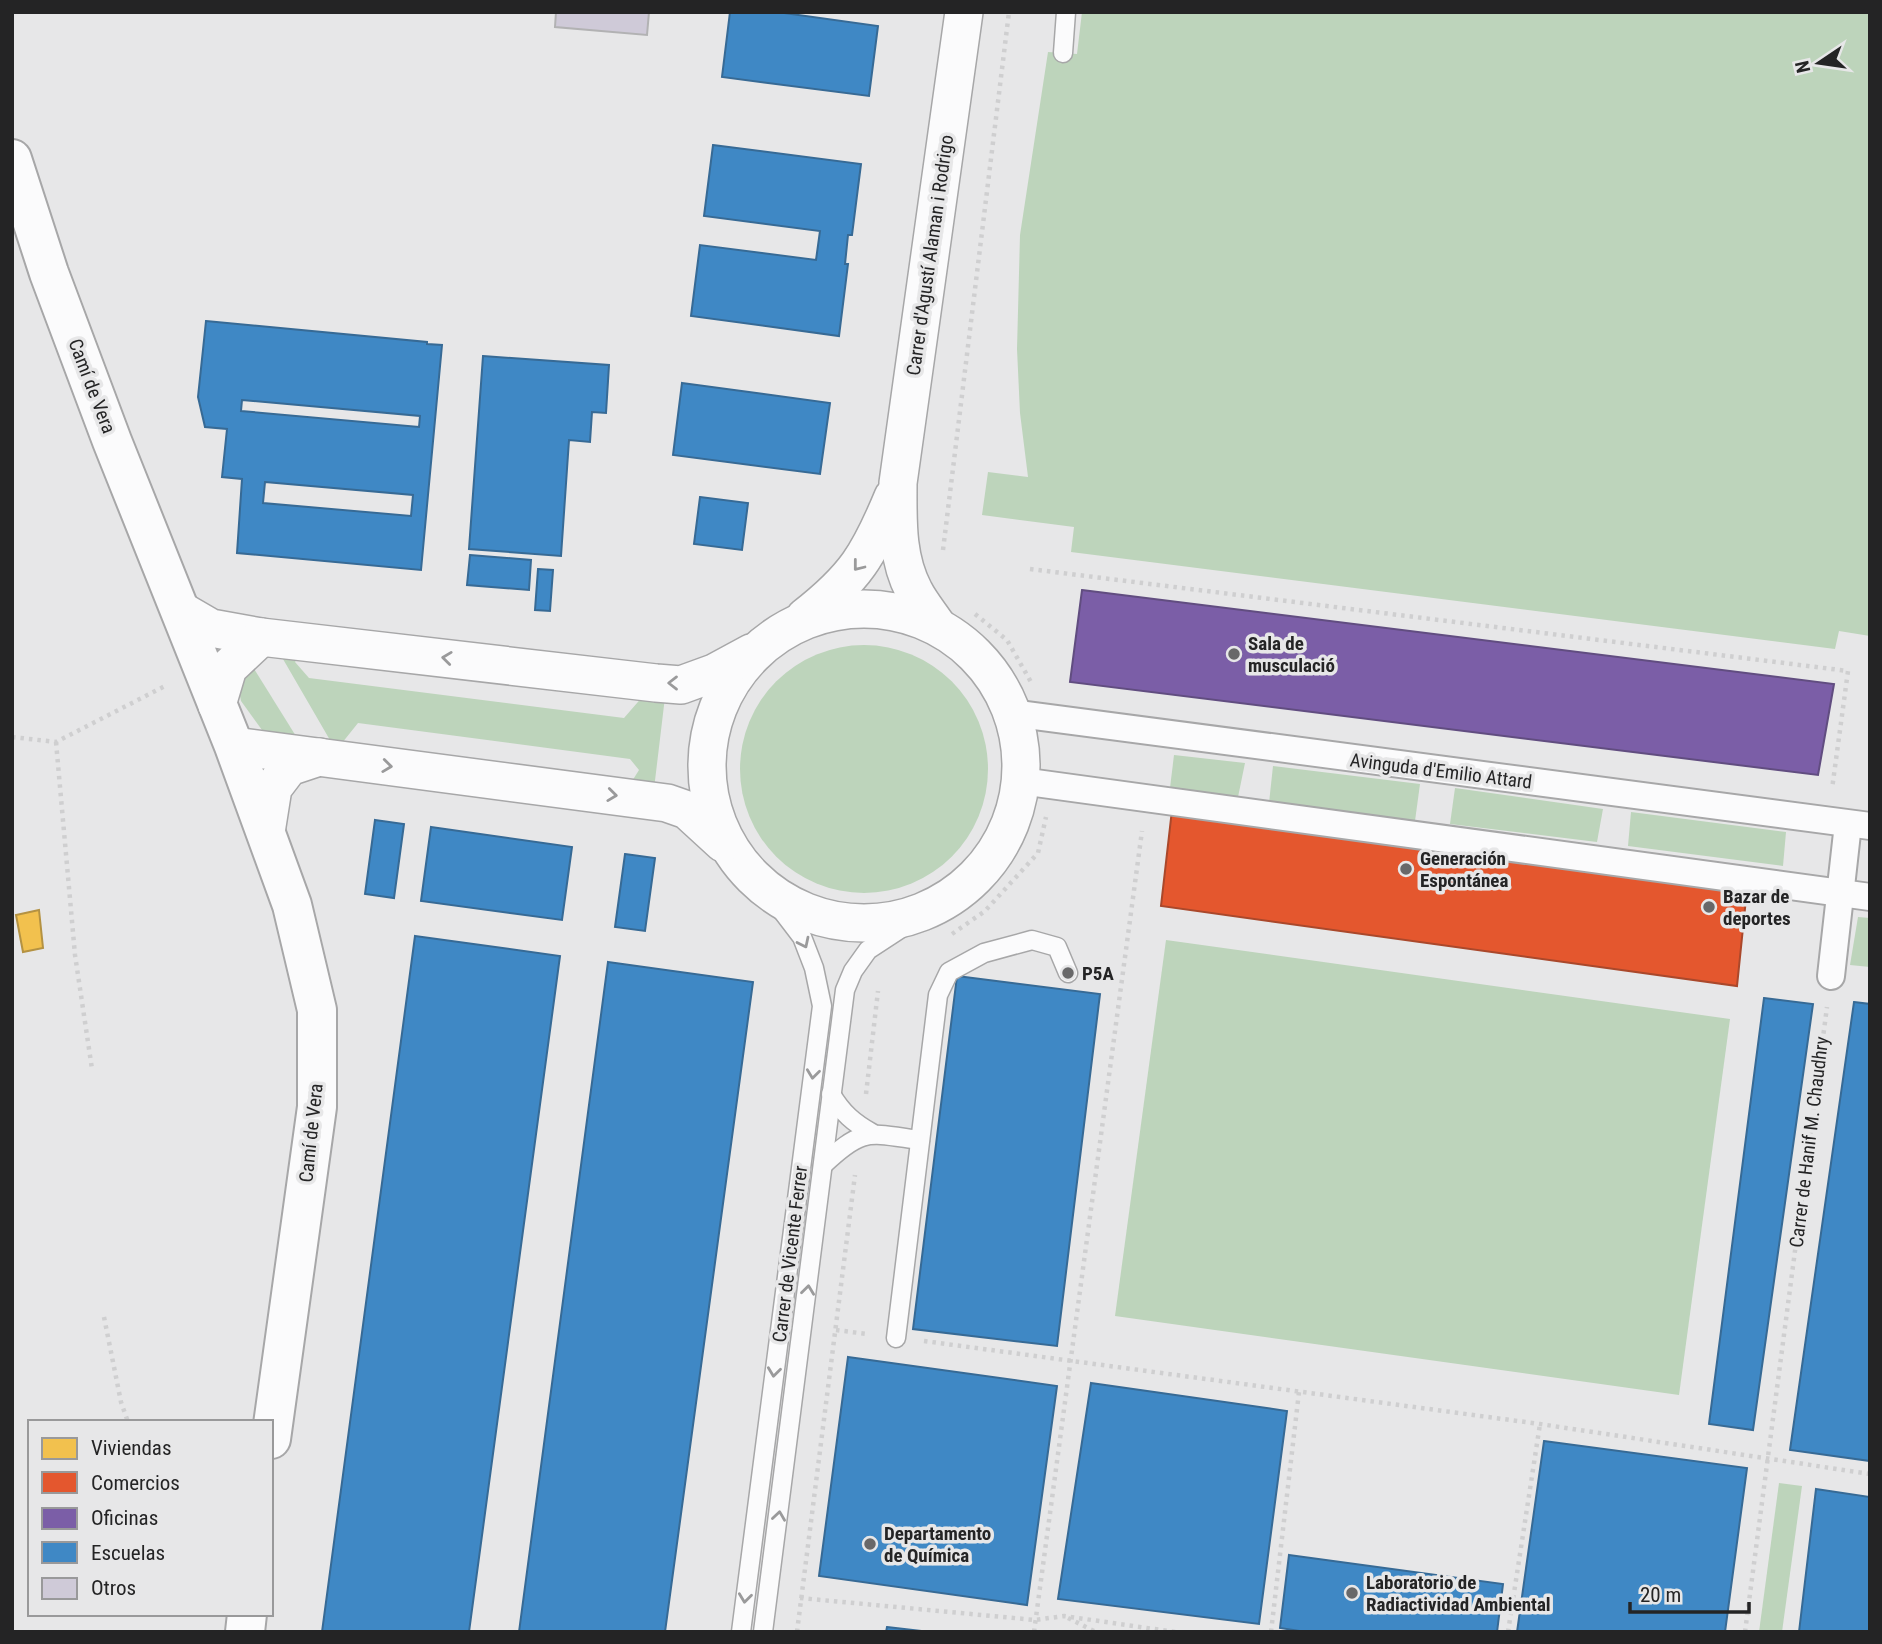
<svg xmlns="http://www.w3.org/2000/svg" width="1882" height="1644" font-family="'Roboto Condensed',sans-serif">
  <rect width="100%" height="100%" fill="#e7e7e8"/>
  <g fill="#bdd4bb">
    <polygon points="1082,12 1870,12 1870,636 1839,631 1835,649 1071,552 1074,527 982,515 988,472 1028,477 1020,413 1017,349 1020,235 1048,52 1077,54"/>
    <circle cx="864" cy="769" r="124"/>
    <polygon points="276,647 303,650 295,662 309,678 624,718 644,695 665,697 654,789 629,786 639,770 630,759 358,723 338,748 334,747"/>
    <polygon points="248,659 299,741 271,737 262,730 241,701 238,686"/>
    <polygon points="1174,755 1245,763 1238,797 1170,788"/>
    <polygon points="1273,766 1420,784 1415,821 1269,803"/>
    <polygon points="1455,788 1603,809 1597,842 1450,824"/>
    <polygon points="1631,812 1786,832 1783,866 1628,846"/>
    <polygon points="1858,917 1870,918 1870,967 1850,965"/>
    <polygon points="1166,940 1730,1019 1679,1395 1115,1316"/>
    <polygon points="1779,1483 1802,1486 1782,1632 1759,1632"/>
  </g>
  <polygon fill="#f2c14e" stroke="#b49242" stroke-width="2" points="39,910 43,948 23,952 16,915"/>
  <polygon fill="#e4572e" stroke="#aa482b" stroke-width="2" points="1172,810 1747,889 1737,986 1161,906"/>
  <polygon fill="#7b5ea7" stroke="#614d80" stroke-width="2" points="1082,590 1834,684 1818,775 1070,682"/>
  <g fill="#3f88c5" stroke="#376a95" stroke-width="2" fill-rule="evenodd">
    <polygon points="730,12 777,12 878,26 869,96 722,77"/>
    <polygon points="713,145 861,164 852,235 848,235 845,264 848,264 839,336 691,316 700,245 816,260 820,231 704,216"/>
    <path d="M206 321 427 342V344L442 345 421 570 237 553 242 479 222 477 227 429 205 427 198 397ZM242 400 420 416 419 427 241 411ZM265 482 413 495 411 516 263 503Z"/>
    <polygon points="483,356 609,365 606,413 592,412 590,442 569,440 561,556 469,549"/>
    <polygon points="682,383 830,403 820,474 673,455"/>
    <polygon points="700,497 748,503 742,550 694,544"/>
    <polygon points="470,555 531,560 529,590 467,585"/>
    <polygon points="538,569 553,570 550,611 535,610"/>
    <polygon points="375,820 404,824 394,898 365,894"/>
    <polygon points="431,827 572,847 562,920 421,901"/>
    <polygon points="625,854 655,858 645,931 615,927"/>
    <polygon points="415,936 560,956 469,1632 322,1632"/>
    <polygon points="608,962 753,982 665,1632 519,1632"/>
    <polygon points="957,976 1100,994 1057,1346 913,1329"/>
    <polygon points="1764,998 1813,1004 1753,1430 1709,1424"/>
    <polygon points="1854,1002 1870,1004 1870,1461 1790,1450"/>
    <polygon points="848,1357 1057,1386 1027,1605 819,1576"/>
    <polygon points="1091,1383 1287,1411 1259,1624 1058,1599"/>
    <polygon points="1544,1441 1747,1468 1725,1632 1517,1632"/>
    <polygon points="1816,1489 1870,1497 1870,1632 1799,1632"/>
    <polygon points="1289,1555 1503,1584 1497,1632 1306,1632 1280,1628"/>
    <polygon points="887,1627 930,1632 886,1632"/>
  </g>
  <polygon fill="#cfcad8" stroke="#b2b2b3" stroke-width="2" points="556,12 649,12 647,35 555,27"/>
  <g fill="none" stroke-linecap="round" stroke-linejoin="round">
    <g stroke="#a7a7a8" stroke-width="21">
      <g id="service">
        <polyline points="1063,53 1066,12"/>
        <path d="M831 1094C842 1113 854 1123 872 1133"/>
        <path d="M823 1165C863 1127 868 1133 920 1140"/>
        <polyline points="896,1338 938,995 949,972 984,953 1032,940 1057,947 1068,973"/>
        <polyline points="741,1632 822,1006 814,968 802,937 766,890"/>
        <polyline points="763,1632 845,990 853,971 868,950 923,914"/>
      </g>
    </g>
    <g stroke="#a7a7a8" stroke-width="30">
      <g id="pedestrian">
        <polyline points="1012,713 1870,826"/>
        <polyline points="1021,781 1870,897"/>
        <polyline points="1831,976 1848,824"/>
      </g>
    </g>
    <g stroke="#a7a7a8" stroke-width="40">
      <g id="minor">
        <circle cx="864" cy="766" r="157"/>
        <polyline points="180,610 211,628 261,637 656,683 681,685 714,673 751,653"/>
        <path d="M805 617C855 578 869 555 893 497"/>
        <path d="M938 627C930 615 920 603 914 591 896 557 898 519 898 483L964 12"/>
        <polyline points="217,705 228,668 261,637"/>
        <polyline points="234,746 667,803 687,810 723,843"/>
        <polyline points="266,832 273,788 289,767 319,757"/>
      </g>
    </g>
    <g stroke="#a7a7a8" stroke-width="42">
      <g id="tertiary">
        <polyline points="12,159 49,273 112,441 234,746 292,905 317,1010 317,1107 271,1439"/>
        <polyline points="245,1632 247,1614"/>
      </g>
    </g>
    <g stroke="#cfcfd0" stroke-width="4.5" stroke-dasharray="3.5 5" stroke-linecap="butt">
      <polyline points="943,550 1009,12"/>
      <polyline points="1030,569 1848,671 1832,789"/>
      <polyline points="975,614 1007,640 1031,682"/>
      <polyline points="12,737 56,742 167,685"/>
      <polyline points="56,742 75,955 92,1069"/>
      <polyline points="952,934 985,911 1038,853 1046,817"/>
      <polyline points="866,1094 878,991"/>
      <polyline points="104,1317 121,1402 128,1422"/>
      <polyline points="836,1330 867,1334"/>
      <polyline points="924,1341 1540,1424 1870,1474"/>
      <polyline points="800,1598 1035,1620 1064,1616 1175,1632"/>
      <polyline points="1068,1618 1096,1632"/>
      <polyline points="797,1632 855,1175"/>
      <polyline points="1034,1632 1142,831"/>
      <polyline points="1271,1632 1299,1392"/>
      <polyline points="1508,1632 1540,1424"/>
      <polyline points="1745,1632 1827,1007"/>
    </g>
    <use href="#service" stroke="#fbfbfc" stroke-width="18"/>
    <use href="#pedestrian" stroke="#fbfbfc" stroke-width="26"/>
    <use href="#minor" stroke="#fbfbfc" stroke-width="37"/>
    <use href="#tertiary" stroke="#fbfbfc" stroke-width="38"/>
  </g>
  <defs><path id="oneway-chevron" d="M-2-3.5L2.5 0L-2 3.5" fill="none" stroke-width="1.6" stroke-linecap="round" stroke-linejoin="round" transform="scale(1.75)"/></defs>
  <g stroke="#9a9a9b">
    <use href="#oneway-chevron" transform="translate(858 566) rotate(128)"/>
    <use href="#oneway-chevron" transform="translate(447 658) rotate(-173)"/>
    <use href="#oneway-chevron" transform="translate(673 683) rotate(180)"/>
    <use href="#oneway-chevron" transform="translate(387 766) rotate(7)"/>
    <use href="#oneway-chevron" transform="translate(612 795) rotate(7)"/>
    <use href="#oneway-chevron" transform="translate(804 943) rotate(64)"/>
    <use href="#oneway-chevron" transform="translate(813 1074) rotate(97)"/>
    <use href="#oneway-chevron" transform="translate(808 1290) rotate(-83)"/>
    <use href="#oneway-chevron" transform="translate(774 1372) rotate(97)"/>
    <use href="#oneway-chevron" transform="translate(779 1516) rotate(-82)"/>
    <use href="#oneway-chevron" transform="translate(745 1598) rotate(97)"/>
  </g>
  <g fill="#686869" stroke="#e7e7e8" stroke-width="2.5">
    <circle cx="1234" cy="654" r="7"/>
    <circle cx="1406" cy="869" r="7"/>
    <circle cx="1709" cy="907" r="7"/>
    <circle cx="1068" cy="973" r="7"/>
    <circle cx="870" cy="1544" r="7"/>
    <circle cx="1352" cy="1593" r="7"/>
  </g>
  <g text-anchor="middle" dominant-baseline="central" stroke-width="7" stroke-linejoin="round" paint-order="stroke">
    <g font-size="19" fill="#242425" stroke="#e7e7e8">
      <text transform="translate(930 255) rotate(-82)">Carrer d'Agustí Alaman i Rodrigo</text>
      <text transform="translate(92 386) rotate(69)">Camí de Vera</text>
      <text transform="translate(1441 771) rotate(7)">Avinguda d'Emilio Attard</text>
      <text transform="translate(311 1133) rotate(-84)">Camí de Vera</text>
      <text transform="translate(1809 1142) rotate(-83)">Carrer de Hanif M. Chaudhry</text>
      <text transform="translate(790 1254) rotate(-83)">Carrer de Vicente Ferrer</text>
    </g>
    <g font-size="19" font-weight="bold" fill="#242425" stroke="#e7e7e8" text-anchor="start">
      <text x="1248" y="643">Sala de<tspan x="1248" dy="22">musculació</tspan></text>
      <text x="1420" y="858">Generación<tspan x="1420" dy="22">Espontánea</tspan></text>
      <text x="1723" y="896">Bazar de<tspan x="1723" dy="22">deportes</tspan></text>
      <text x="1082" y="973">P5A</text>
      <text x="884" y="1533">Departamento<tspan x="884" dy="22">de Química</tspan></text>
      <text x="1366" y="1582">Laboratorio de<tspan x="1366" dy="22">Radiactividad Ambiental</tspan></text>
    </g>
  </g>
  <rect width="1882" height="1644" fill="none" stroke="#242425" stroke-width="28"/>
  <rect x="28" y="1420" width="245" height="196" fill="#e7e7e8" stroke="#99999a" stroke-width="2"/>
  <rect x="42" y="1438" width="35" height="21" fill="#f2c14e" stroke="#99999a" stroke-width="2"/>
  <text x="91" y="1455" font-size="21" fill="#242425">Viviendas</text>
  <rect x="42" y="1472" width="35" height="21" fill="#e4572e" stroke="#99999a" stroke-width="2"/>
  <text x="91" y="1490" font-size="21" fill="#242425">Comercios</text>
  <rect x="42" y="1508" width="35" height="21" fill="#7b5ea7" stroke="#99999a" stroke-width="2"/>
  <text x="91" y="1525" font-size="21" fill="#242425">Oficinas</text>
  <rect x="42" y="1542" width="35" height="21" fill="#3f88c5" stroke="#99999a" stroke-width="2"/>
  <text x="91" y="1560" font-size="21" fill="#242425">Escuelas</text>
  <rect x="42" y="1578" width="35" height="21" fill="#cfcad8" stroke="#99999a" stroke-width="2"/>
  <text x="91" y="1595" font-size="21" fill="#242425">Otros</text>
  <g transform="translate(1819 63) rotate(257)" stroke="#e7e7e8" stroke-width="5" paint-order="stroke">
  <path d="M0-5L12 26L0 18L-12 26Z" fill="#242425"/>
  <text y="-10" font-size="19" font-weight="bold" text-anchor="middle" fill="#242425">N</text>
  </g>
  <path d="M1630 1602v10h119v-10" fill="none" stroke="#242425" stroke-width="3.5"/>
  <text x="1640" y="1602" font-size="21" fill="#242425" stroke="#e7e7e8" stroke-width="5" paint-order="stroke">20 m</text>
</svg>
